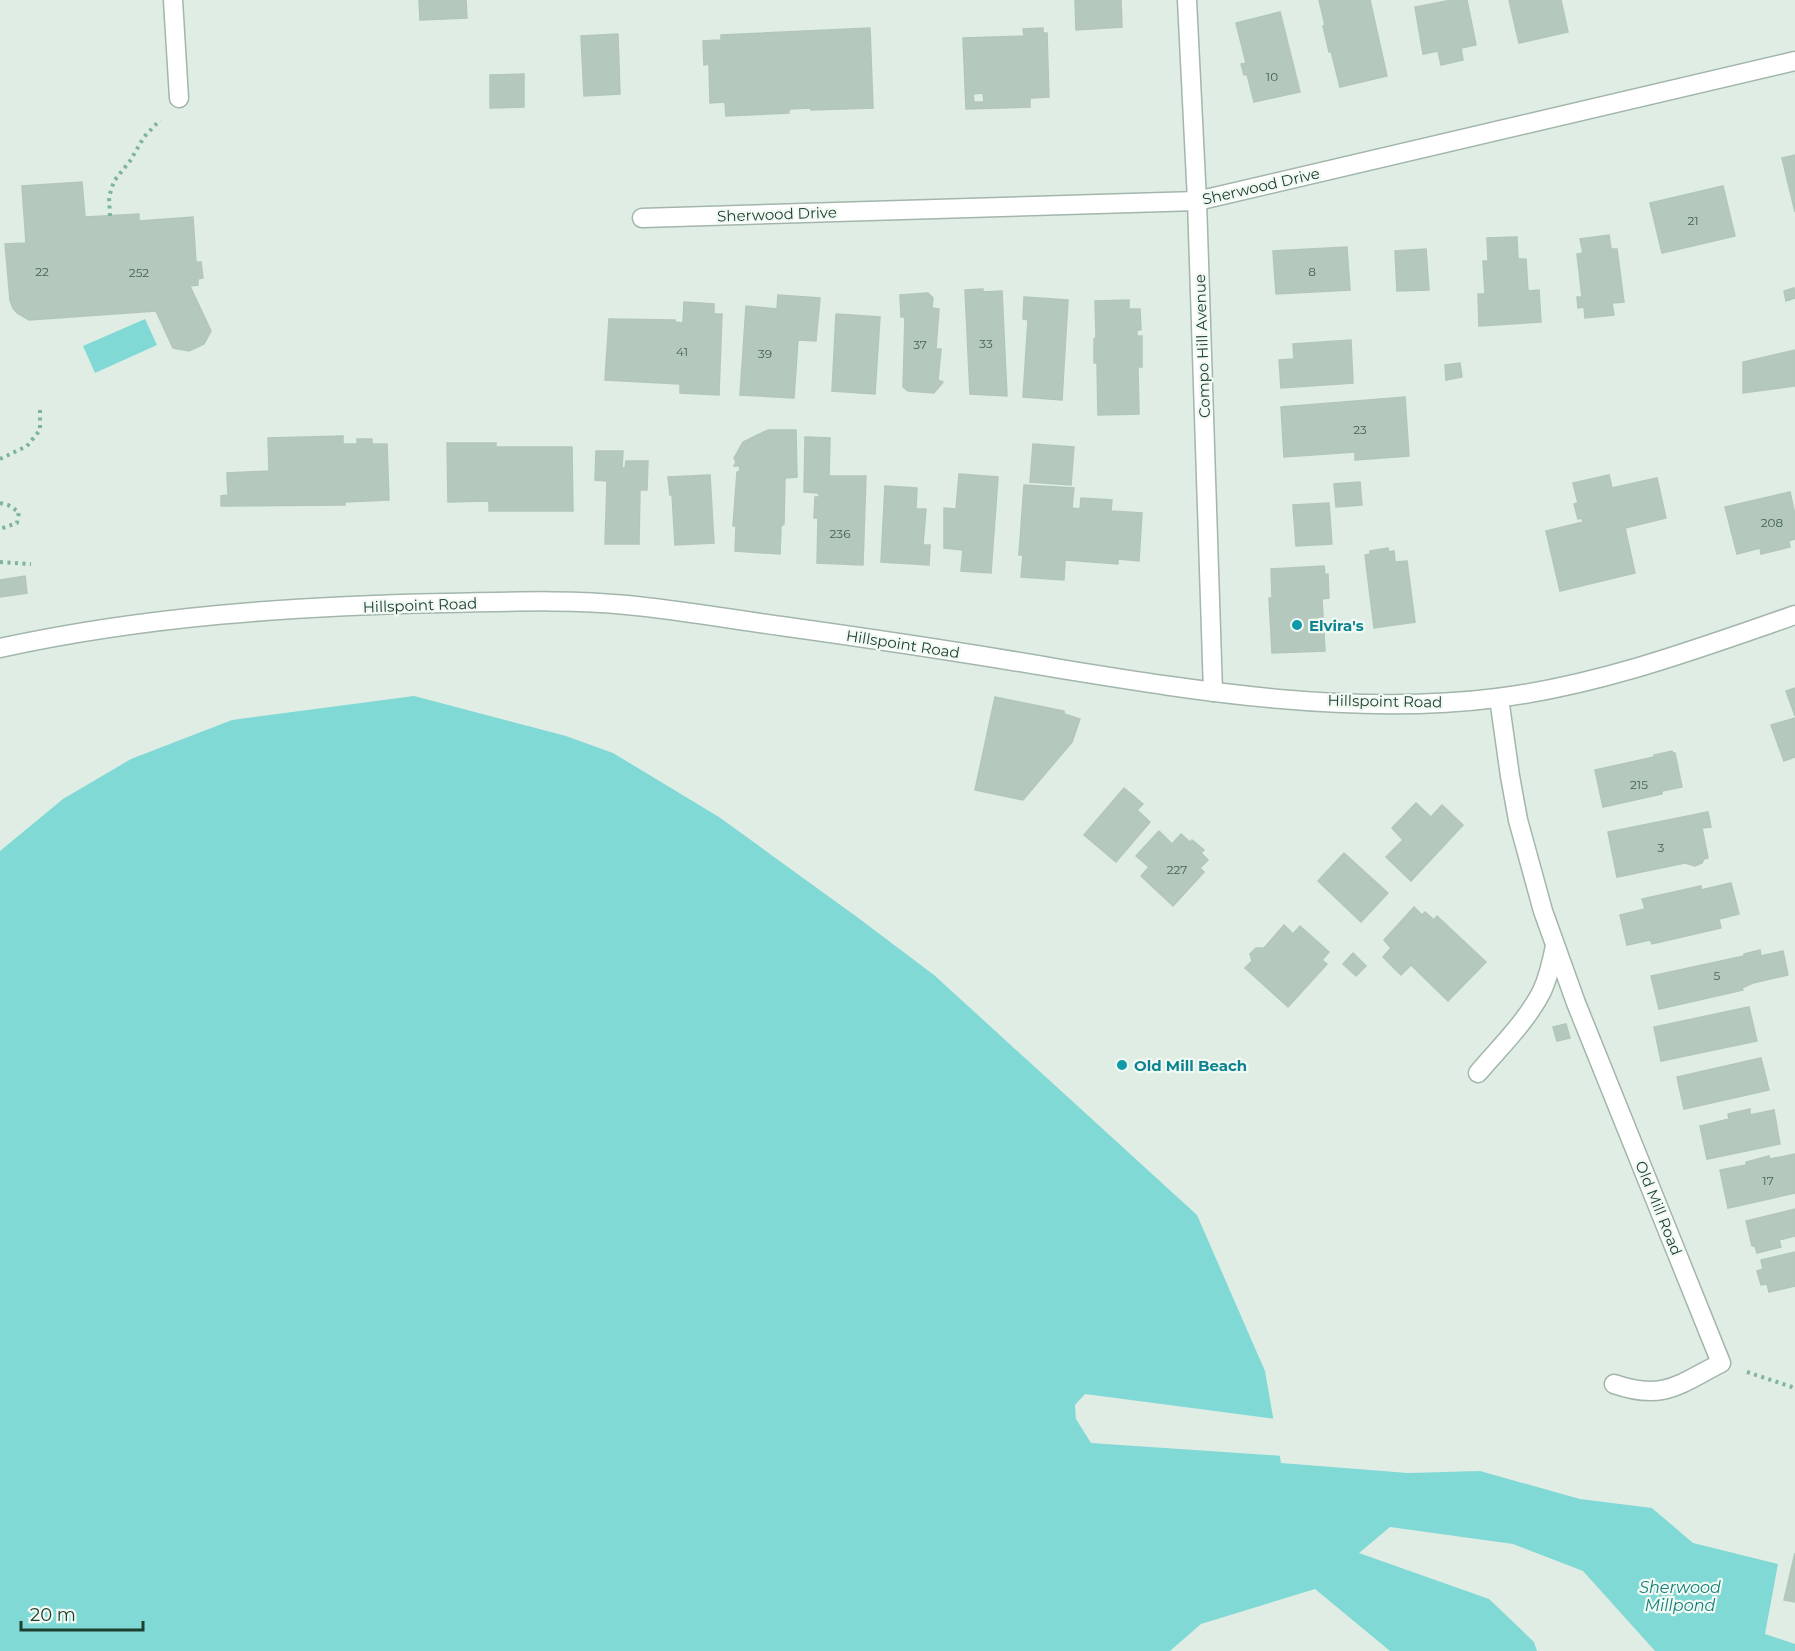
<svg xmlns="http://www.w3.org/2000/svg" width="1795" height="1651" font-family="Montserrat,sans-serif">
  <rect width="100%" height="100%" fill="#e0ede5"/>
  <g fill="#81d9d5">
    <polygon points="145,319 157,345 95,373 83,346"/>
    <polygon points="414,696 566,736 613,753 719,817 857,917 934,975 1197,1215 1265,1371 1281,1463 1408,1473 1480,1471 1580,1499 1652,1508 1693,1543 1778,1564 1765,1634 1795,1644 1795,1651 1655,1651 1583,1571 1513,1544 1390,1527 1359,1553 1489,1599 1534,1642 1537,1651 1390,1651 1315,1589 1201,1624 1170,1651 0,1651 0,851 63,799 131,759 232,720"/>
  </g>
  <polygon fill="#e0ede5" points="1085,1394 1276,1419 1283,1456 1091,1443 1076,1419 1075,1405"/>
  <g fill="#b5c8bd" stroke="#b2c7ba" stroke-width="1.5" fill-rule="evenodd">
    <polygon points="419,0 466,0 467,18 420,20"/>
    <polygon points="1075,0 1121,0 1122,27 1076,30"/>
    <polygon points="1319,0 1370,0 1387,76 1340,87 1331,51 1329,52 1323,26 1325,25"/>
    <polygon points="1452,0 1467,0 1476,45 1461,48 1463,60 1441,65 1438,51 1423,54 1415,7"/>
    <polygon points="1509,0 1561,0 1568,32 1519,43"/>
    <polygon points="1280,12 1300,92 1254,102 1247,74 1244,75 1241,64 1246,63 1236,23"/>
    <polygon points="870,28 873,108 811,110 811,108 789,109 789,113 726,116 725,102 710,103 709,64 704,65 703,41 721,40 721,35"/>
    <path d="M1043 28V33H1047L1049 97 1030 98V107L966 109 963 38 1024 36 1023 29ZM983 93 984 102H974L973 94Z"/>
    <polygon points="618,34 620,94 584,96 581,36"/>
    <polygon points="524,74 524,107 490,108 490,75"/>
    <polygon points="1795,155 1795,212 1782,158"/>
    <polygon points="82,182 85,217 139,214 139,221 193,217 196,262 201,262 203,278 198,279 198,285 190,286 211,331 204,344 189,351 173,348 156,311 29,320 17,313 13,308 10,300 5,244 26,243 22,186"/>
    <polygon points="1723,186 1735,236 1662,253 1650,203"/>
    <polygon points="1609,235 1611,249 1617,249 1624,302 1612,303 1614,315 1585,318 1584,307 1578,308 1577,297 1582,297 1577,254 1583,253 1580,239"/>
    <polygon points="1517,237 1518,259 1526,259 1528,291 1539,290 1541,322 1479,326 1478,294 1485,294 1483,261 1488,261 1487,238"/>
    <polygon points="1347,247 1350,290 1276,294 1273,251"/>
    <polygon points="1426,249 1429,290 1397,291 1395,251"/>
    <polygon points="1794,288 1795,298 1786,301 1784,291"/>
    <polygon points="983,289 983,292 1002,291 1007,396 970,394 965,290"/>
    <polygon points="928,293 933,298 932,308 939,309 936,349 941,349 938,380 943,382 934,393 908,391 903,387 905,317 901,317 900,295"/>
    <polygon points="778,295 820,298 816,341 798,340 794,398 740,395 746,306 777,309"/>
    <polygon points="1024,297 1068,300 1062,400 1023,397 1028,320 1023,319"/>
    <polygon points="1129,300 1129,309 1140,309 1141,330 1137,330 1137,336 1142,336 1142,367 1138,367 1139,414 1098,415 1097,363 1094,363 1094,339 1096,338 1095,301"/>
    <polygon points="684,302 714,304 714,314 722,314 719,395 680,393 680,384 605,380 609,319 675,320 675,322 683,323"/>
    <polygon points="836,314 880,317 875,394 832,391"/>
    <polygon points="1351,340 1353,383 1281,388 1279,360 1294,359 1293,344"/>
    <polygon points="1795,350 1795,386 1743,393 1743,362"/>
    <polygon points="1460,363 1462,377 1446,380 1445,365"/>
    <polygon points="1405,397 1409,456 1355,460 1355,452 1284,457 1281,407"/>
    <polygon points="768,430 796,430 797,477 785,478 784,524 781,526 780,554 735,551 736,526 733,526 737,472 739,472 740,466 734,466 736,462 734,458 743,442"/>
    <polygon points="343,436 343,444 357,444 357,439 372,439 372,444 387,444 389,500 345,502 345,505 221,506 221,496 228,495 227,473 269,471 268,438"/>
    <polygon points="805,437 830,438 829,476 866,476 863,565 817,563 818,518 814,518 815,497 819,497 819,493 804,492"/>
    <polygon points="447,443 496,443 496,447 572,447 573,511 489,511 489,501 448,502"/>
    <polygon points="1033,444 1074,447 1071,485 1030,482"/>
    <polygon points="596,451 623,451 622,468 625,468 626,461 648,461 647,490 640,490 639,544 605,544 607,481 595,480"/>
    <polygon points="959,474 998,477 991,573 961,571 963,550 944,548 944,508 956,509"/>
    <polygon points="710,475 714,543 675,545 672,494 670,495 668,477"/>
    <polygon points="1609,475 1612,488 1657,478 1666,518 1625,528 1635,573 1560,591 1546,531 1583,522 1582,518 1578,519 1574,504 1578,503 1573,483"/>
    <polygon points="1360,482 1362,505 1336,507 1334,484"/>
    <polygon points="1024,485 1074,488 1072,508 1080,509 1081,498 1112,500 1111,511 1142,513 1139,561 1118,559 1118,564 1065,560 1064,580 1021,577 1023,555 1019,555"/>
    <polygon points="885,486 917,488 916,509 926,509 923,545 930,545 929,565 881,562"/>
    <polygon points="1790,492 1795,515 1795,539 1789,541 1790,547 1761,554 1760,548 1737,554 1725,507"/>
    <polygon points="1329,503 1332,544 1296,546 1293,505"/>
    <polygon points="1388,548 1389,552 1394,551 1395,562 1407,561 1415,622 1374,628 1365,555 1370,554 1370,551"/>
    <polygon points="1324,566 1325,575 1328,574 1329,598 1322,599 1325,651 1272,653 1269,598 1272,598 1271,569"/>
    <polygon points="25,576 27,593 0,597 0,580"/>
    <polygon points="1795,688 1795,716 1786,691"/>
    <polygon points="995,697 1064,711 1064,714 1080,719 1072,742 1023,800 975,790"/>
    <polygon points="1795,718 1795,757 1784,761 1771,725"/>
    <polygon points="1672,751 1673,753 1675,753 1682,787 1662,791 1662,794 1603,807 1595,770 1654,757 1654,755"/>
    <polygon points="1124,788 1143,804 1137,810 1150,822 1116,862 1084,835"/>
    <polygon points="1416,803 1431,817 1442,805 1463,825 1411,881 1386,857 1403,840 1392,828"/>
    <polygon points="1708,812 1711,827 1702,828 1708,858 1704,859 1702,863 1695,866 1685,863 1617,877 1608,832"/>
    <polygon points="1159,831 1172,844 1181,834 1190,842 1192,840 1204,850 1201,853 1208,860 1200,868 1204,872 1173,906 1141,876 1149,867 1136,856"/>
    <polygon points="1344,853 1388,893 1361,922 1318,881"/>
    <polygon points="1731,883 1739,914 1719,919 1721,928 1652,944 1650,940 1627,945 1620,915 1645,909 1642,899 1701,886 1701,890"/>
    <polygon points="1414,907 1422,915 1425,912 1434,920 1437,916 1486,962 1448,1001 1411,965 1401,975 1383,957 1391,948 1384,940"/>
    <polygon points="1284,925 1293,934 1300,926 1329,952 1322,960 1327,964 1288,1007 1245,968 1252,961 1250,954 1256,948 1264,948"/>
    <polygon points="1760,950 1761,956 1783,951 1788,975 1753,983 1742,988 1743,990 1659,1009 1651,976 1744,956 1744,954"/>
    <polygon points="1353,953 1366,966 1356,976 1343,964"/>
    <polygon points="1749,1007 1757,1041 1661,1061 1654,1027"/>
    <polygon points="1566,1024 1570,1038 1557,1041 1553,1027"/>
    <polygon points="1761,1058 1769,1090 1684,1109 1677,1077"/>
    <polygon points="1750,1109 1750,1115 1774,1110 1780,1144 1707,1159 1700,1126 1729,1119 1728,1114"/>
    <polygon points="1795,1154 1795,1193 1728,1208 1720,1170 1746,1165 1746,1162 1769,1156 1770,1159"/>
    <polygon points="1795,1209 1795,1236 1779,1240 1781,1247 1757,1253 1755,1246 1752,1246 1746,1221"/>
    <polygon points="1795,1252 1795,1286 1769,1292 1767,1284 1761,1285 1757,1271 1763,1269 1761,1260"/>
    <polygon points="1795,1553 1795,1602 1784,1600"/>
  </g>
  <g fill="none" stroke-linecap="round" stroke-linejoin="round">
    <g stroke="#a2b6ab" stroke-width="21">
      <g id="minor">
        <polyline points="173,0 179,98"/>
        <polyline points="1187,0 1197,201 1213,692"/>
        <polyline points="642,218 1197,201 1795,61"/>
        <path d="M0 648C146 616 296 606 445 603 505 602 566 599 627 605 679 610 730 619 781 626 874 639 968 653 1061 669 1202 692 1354 716 1497 698 1600 685 1697 649 1795 615"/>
        <path d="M1499 698 1510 776 1518 820 1543 911 1576 1003 1721 1363C1678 1385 1663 1401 1614 1384"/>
        <path d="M1478 1073C1500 1047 1527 1021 1542 991 1549 976 1552 961 1555 946"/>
      </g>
    </g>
    <g stroke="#7db597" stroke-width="4" stroke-dasharray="3 4.5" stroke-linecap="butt">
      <polyline points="110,216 109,197 114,181 130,161 144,137 160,120"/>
      <polyline points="0,459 27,446 40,430 40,410"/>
      <polyline points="0,503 8,505 19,512 17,523 0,529"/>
      <polyline points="0,562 31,564"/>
      <polyline points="1747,1372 1795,1388"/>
    </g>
    <use href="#minor" stroke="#fff" stroke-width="18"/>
  </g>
  <g fill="#0f9aa8" stroke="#f1f9f3" stroke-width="2">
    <circle cx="1297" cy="625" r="6"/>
    <circle cx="1122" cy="1065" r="6"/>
  </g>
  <g text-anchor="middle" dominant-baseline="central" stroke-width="4.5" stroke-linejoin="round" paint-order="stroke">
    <g font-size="12" fill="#446253">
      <text x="1272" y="76">10</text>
      <text x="1693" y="220">21</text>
      <text x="42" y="271">22</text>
      <text x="1312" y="271">8</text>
      <text x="139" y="272">252</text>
      <text x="986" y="343">33</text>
      <text x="920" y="344">37</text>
      <text x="682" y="351">41</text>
      <text x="765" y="353">39</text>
      <text x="1360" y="429">23</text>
      <text x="1772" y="522">208</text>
      <text x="840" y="533">236</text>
      <text x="1639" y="784">215</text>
      <text x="1661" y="847">3</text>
      <text x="1177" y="869">227</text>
      <text x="1717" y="975">5</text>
      <text x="1768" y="1180">17</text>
    </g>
    <g font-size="15" fill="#1e4030" stroke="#f1f9f3">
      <text transform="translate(1261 186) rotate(-13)">Sherwood Drive</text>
      <text transform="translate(777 214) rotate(-2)">Sherwood Drive</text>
      <text transform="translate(1202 346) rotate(-92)">Compo Hill Avenue</text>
      <text transform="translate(420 605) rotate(-2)">Hillspoint Road</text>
      <text transform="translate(903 644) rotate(9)">Hillspoint Road</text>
      <text transform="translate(1385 701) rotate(1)">Hillspoint Road</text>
      <text transform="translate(1659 1208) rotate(68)">Old Mill Road</text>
    </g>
    <g font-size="15" font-weight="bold" fill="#0d838f" stroke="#f1f9f3" text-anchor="start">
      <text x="1309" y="625">Elvira's</text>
      <text x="1134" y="1065">Old Mill Beach</text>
    </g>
    <g font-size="16" font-style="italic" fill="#117d7a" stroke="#f1f9f3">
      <text x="1680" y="1587">Sherwood<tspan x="1680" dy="18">Millpond</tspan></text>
    </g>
  </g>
  <path d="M21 1621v9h122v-9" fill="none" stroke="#1e4030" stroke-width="3"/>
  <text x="30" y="1621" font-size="18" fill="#1e4030" stroke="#f1f9f3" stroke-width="4.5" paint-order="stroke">20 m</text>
</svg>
